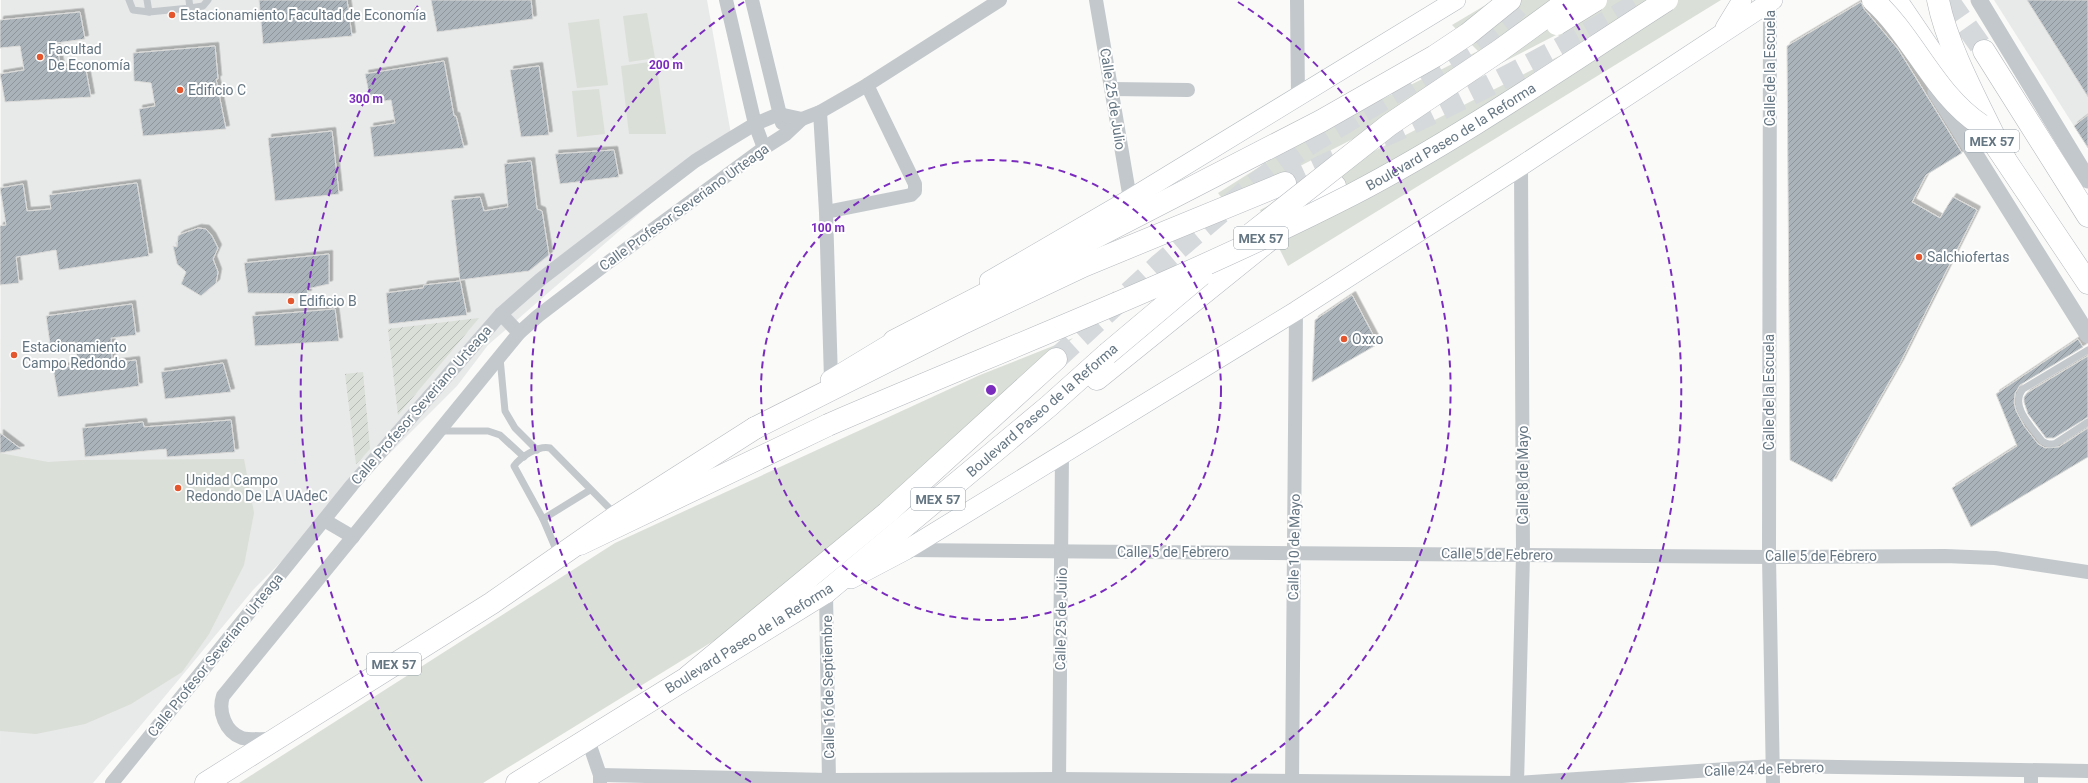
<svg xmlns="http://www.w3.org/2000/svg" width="2088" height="783" font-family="Roboto,sans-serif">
  <defs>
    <pattern id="garden-furrows" width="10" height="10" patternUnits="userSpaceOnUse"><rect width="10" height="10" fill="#dadfd7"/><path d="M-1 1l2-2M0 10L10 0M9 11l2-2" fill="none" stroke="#b4b9b4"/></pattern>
    <pattern id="building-hatch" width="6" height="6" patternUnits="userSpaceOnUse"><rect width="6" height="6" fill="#aab3b9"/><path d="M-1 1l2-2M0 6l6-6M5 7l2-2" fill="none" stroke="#8e969c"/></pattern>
    <filter id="shadow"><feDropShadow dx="3.5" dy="-3.5" stdDeviation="0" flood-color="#0004"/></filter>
  </defs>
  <rect width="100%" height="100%" fill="#fafaf8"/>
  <g fill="#e8e9e9">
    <polygon points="1,0 707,0 731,134 488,345 457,386 253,590 93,783 0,783"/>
    <polygon points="1994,0 2088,0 2088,148 2074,126"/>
  </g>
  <g fill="#dadfd7">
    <polygon points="1494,0 1721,0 1288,266 1260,210 1565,53 1558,34 1302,165 1224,201 1218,193 1307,137 1478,51 1452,25"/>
    <polygon points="647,13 655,58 629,62 623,16"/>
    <polygon points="599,19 608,85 577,88 568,23"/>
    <polygon points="656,61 666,134 629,134 621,66"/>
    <polygon points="599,89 605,134 577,137 572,91"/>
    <polygon points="1073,338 887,509 741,624 483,783 239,783 615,543 980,375"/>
    <polygon points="0,453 48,462 81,460 244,459 254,513 244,565 209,634 182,672 131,704 85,724 36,734 0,731"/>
  </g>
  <g fill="url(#garden-furrows)">
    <polygon points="479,318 398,415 388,329"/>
    <polygon points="363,372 370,449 356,464 345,374"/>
  </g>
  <g fill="url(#building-hatch)" stroke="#dcdcda" filter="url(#shadow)">
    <polygon points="259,0 347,0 352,36 263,44"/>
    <polygon points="431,0 531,0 533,19 437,32"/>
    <polygon points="2027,0 2088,0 2088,97"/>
    <polygon points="1861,2 1864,9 1898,49 1962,153 1926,175 1912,202 1940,218 1953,197 1977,210 1900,363 1832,482 1790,460 1787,46"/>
    <polygon points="80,12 85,39 56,43 61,68 85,65 91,97 5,102 0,74 24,70 20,46 0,48 0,20"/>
    <polygon points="215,46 218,79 216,79 226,129 143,136 139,109 155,106 151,83 134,81 133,53"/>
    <polygon points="444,61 454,116 456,116 464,148 374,157 370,127 395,123 391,100 371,103 365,74"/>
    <polygon points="539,66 549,135 521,137 510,70"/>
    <polygon points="2088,115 2088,148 2074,126"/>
    <polygon points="332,131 339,194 275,201 268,138"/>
    <polygon points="614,150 619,177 560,184 555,154"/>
    <polygon points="531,161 537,209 542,211 549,255 529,271 460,280 467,315 389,324 386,293 423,288 424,285 460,281 451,200 480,197 484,211 508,207 504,164"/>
    <polygon points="137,183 149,256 59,270 56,250 16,257 19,283 0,285 0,226 6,225 0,188 23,184 27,211 51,209 49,195"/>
    <polygon points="198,228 206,229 212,236 218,248 213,259 218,272 216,283 201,296 181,284 186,272 177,264 173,246 177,247 178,236 181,234"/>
    <polygon points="329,254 329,284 307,289 308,294 248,293 244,263"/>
    <polygon points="1352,295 1378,344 1312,382 1315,320"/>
    <polygon points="132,304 136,335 111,338 112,363 136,360 139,386 58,397 53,368 78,365 75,342 50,344 46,316"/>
    <polygon points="335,309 339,341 255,346 252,316"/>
    <polygon points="2078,339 2083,347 2020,385 2015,393 2014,403 2016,411 2024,426 2038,444 2045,448 2059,447 2088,428 2088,457 1971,527 1952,488 2017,446 1996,394"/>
    <polygon points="2088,356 2088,417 2054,438 2046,438 2028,414 2024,402 2024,397 2027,393"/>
    <polygon points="223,363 231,392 165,399 161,372"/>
    <polygon points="231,420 235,452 167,457 166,449 85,457 82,428 143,422 144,427"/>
    <polygon points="0,433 21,449 0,453"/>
  </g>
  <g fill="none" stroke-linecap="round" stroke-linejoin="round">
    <g stroke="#d5d9db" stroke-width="22" stroke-dasharray="22 11" stroke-linecap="butt">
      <polyline points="1948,0 1984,51"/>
      <path d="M1382 137C1471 96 1560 51 1643 0"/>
      <polyline points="1285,183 1344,156"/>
      <polyline points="1056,359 1159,265 1252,186 1305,147 1475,44 1503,22 1525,0"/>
    </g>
    <g stroke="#b3babf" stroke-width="20">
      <g id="secondary">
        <polyline points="1725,28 1742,0"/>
        <polyline points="989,281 1130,199 1456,0"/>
        <polyline points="830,380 906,334"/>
        <polyline points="851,579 906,550 1296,311 1521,166 1773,0"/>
      </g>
    </g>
    <g stroke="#b5babe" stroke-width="23">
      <g id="primary">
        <polyline points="206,783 492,603 617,516 755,428"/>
        <polyline points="517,783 826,592"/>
      </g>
    </g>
    <g stroke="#b4b9bd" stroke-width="23">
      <g id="trunk">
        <polyline points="1896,0 1974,115"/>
        <polyline points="1984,51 2088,216"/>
        <polyline points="1994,143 2088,283"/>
        <polyline points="894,341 1321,121 1435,56 1468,34 1510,0"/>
        <polyline points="755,428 965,322 1083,266 1285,183"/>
        <polyline points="689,676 887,513 1056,359"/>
      </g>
    </g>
    <g stroke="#b4b9bd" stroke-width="23">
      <g id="motorway">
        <path d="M1938 0C1948 51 1983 111 2005 159"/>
        <polyline points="1298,217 1335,186"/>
        <polyline points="1097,379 1273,237"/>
        <polyline points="580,544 828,425"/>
        <polyline points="826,592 1049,406 1107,354"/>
      </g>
    </g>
    <g stroke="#c3c8cc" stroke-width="7">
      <polyline points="129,0 133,10 149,12"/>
      <polyline points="147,0 149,12 190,8 189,0"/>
      <polyline points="190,8 203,6 208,0"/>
      <path d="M2088 350 2023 389C2009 406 2032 427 2042 441 2047 444 2050 445 2056 443L2088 422"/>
      <polyline points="500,358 505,411 515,428 537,450"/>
      <polyline points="440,431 488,431 500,435 524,457"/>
      <path d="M590 490 543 519 514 466C520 457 539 445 550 448L616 515"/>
      <polyline points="543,519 558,554"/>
    </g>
    <g stroke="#c3c8cc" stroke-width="14">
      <polyline points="726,0 755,124 764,148"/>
      <polyline points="752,0 782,123"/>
      <polyline points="1096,0 1130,199"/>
      <polyline points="1297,0 1298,97"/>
      <polyline points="1770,2 1769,557 1773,783"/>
      <polyline points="1112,89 1188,90"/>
      <polyline points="820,112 826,212 831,379"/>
      <polyline points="826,212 911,195 915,191 915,184 867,85"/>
      <polyline points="501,314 519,333"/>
      <polyline points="324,520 353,537"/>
      <polyline points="906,550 1769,557 1945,556 1995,558 2088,572"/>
      <polyline points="826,592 829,783"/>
      <path d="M274 739C265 739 252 740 242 738 225 732 218 711 223 696L519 333 538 316 606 264 764 148 786 134 802 119 820 112 867 85 1000 0"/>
      <polyline points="588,740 600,775 600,783"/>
      <polyline points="2031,771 2031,783"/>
      <polyline points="600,775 829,780 1059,779 1517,783 1773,766 2088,771"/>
      <polyline points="112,783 352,485 501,314 541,279 695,161 727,141 755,124 779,114 802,119"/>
      <polyline points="1059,783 1062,454"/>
      <polyline points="1292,783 1296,311"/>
      <polyline points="1517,783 1523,555 1521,166"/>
    </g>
    <g stroke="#c3c8cc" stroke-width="17">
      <polyline points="1979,0 2088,180"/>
      <polyline points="1936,92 2088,335"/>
    </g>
    <use href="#secondary" stroke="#fff" stroke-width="19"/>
    <use href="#primary" stroke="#fff" stroke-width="22"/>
    <use href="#trunk" stroke="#fff" stroke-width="22"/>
    <use href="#motorway" stroke="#fff" stroke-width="22"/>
    <g stroke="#b4b9bd" stroke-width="23" stroke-linecap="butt">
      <g id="motorway-bridge">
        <path d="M1873 0C1914 37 1934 94 1981 125"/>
        <polyline points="1557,24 1596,0"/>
        <polyline points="1251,234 1389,125 1499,51 1569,0"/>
        <polyline points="1107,354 1201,275"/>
        <path id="s1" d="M828 425C1004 349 1183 281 1353 194 1462 137 1564 66 1667 0"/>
      </g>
    </g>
    <use href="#motorway-bridge" stroke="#fff" stroke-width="22"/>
  </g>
  <g fill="none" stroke="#7b2cbf" stroke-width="2" stroke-dasharray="7 5">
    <circle cx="991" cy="390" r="230"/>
    <path d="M751 782A460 460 0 0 1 744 2M1238 2A460 460 0 0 1 1231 782"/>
    <path d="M422 781A690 690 0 0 1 419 4M1563 4A690 690 0 0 1 1560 781"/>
  </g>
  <g fill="#e4572e" stroke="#fff" stroke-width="1.5">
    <circle cx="172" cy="15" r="4"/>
    <circle cx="40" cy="57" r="4"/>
    <circle cx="180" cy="90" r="4"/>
    <circle cx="1919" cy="257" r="4"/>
    <circle cx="291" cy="301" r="4"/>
    <circle cx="1344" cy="339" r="4"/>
    <circle cx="14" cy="355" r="4"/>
    <circle cx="178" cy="488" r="4"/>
  </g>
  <g text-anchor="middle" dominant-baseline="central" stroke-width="4" stroke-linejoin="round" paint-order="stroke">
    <g fill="#fff" stroke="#939fa8" stroke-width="1">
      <rect x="1965" y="130" width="54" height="22" rx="3"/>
      <rect x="1234" y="227" width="54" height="22" rx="3"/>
      <rect x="911" y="488" width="54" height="22" rx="3"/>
      <rect x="367" y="653" width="54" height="22" rx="3"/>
    </g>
    <g font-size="13" font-weight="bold" fill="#657683">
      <text x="1992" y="141">MEX 57</text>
      <text x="1261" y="238">MEX 57</text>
      <text x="938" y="499">MEX 57</text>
      <text x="394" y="664">MEX 57</text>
    </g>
    <g font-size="14" fill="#657683" stroke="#fff" text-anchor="start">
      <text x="180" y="15">Estacionamiento Facultad de Economía</text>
      <text x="48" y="49">Facultad<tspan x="48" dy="16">De Economía</tspan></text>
      <text x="188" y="90">Edificio C</text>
      <text x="1927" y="257">Salchiofertas</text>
      <text x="299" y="301">Edificio B</text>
      <text x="1352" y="339">Oxxo</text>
      <text x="22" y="347">Estacionamiento<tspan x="22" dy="16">Campo Redondo</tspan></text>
      <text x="186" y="480">Unidad Campo<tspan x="186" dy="16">Redondo De LA UAdeC</tspan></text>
    </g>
    <g font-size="14" fill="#657683" stroke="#fff">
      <text transform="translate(1770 68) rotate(-90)">Calle de la Escuela</text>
      <text transform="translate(1113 99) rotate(81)">Calle 25 de Julio</text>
      <text stroke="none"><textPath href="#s1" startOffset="687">Boulevard Paseo de la Reforma</textPath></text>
      <text transform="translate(684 207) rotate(-36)">Calle Profesor Severiano Urteaga</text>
      <text transform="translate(1769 392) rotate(-90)">Calle de la Escuela</text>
      <text transform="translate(421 405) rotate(-49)">Calle Profesor Severiano Urteaga</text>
      <text transform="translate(1042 410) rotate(-41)">Boulevard Paseo de la Reforma</text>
      <text transform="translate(1523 475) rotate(-90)">Calle 8 de Mayo</text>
      <text transform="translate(1294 547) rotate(-89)">Calle 10 de Mayo</text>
      <text x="1173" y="552">Calle 5 de Febrero</text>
      <text transform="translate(1497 554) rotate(1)">Calle 5 de Febrero</text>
      <text x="1821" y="556">Calle 5 de Febrero</text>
      <text transform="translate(1061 619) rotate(-89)">Calle 25 de Julio</text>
      <text transform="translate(749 638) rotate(-32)">Boulevard Paseo de la Reforma</text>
      <text transform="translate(215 655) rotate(-51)">Calle Profesor Severiano Urteaga</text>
      <text transform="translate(828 687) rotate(-91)">Calle 16 de Septiembre</text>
      <text transform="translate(1764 769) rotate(-2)">Calle 24 de Febrero</text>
    </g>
  </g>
  <circle cx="991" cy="390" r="6" fill="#7b2cbf" stroke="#fff" stroke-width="2"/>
  <g font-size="12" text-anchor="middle" font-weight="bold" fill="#7b2cbf" stroke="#fff" stroke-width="4" stroke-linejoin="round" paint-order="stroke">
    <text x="666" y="69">200 m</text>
    <text x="366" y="103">300 m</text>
    <text x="828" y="232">100 m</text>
  </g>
</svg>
